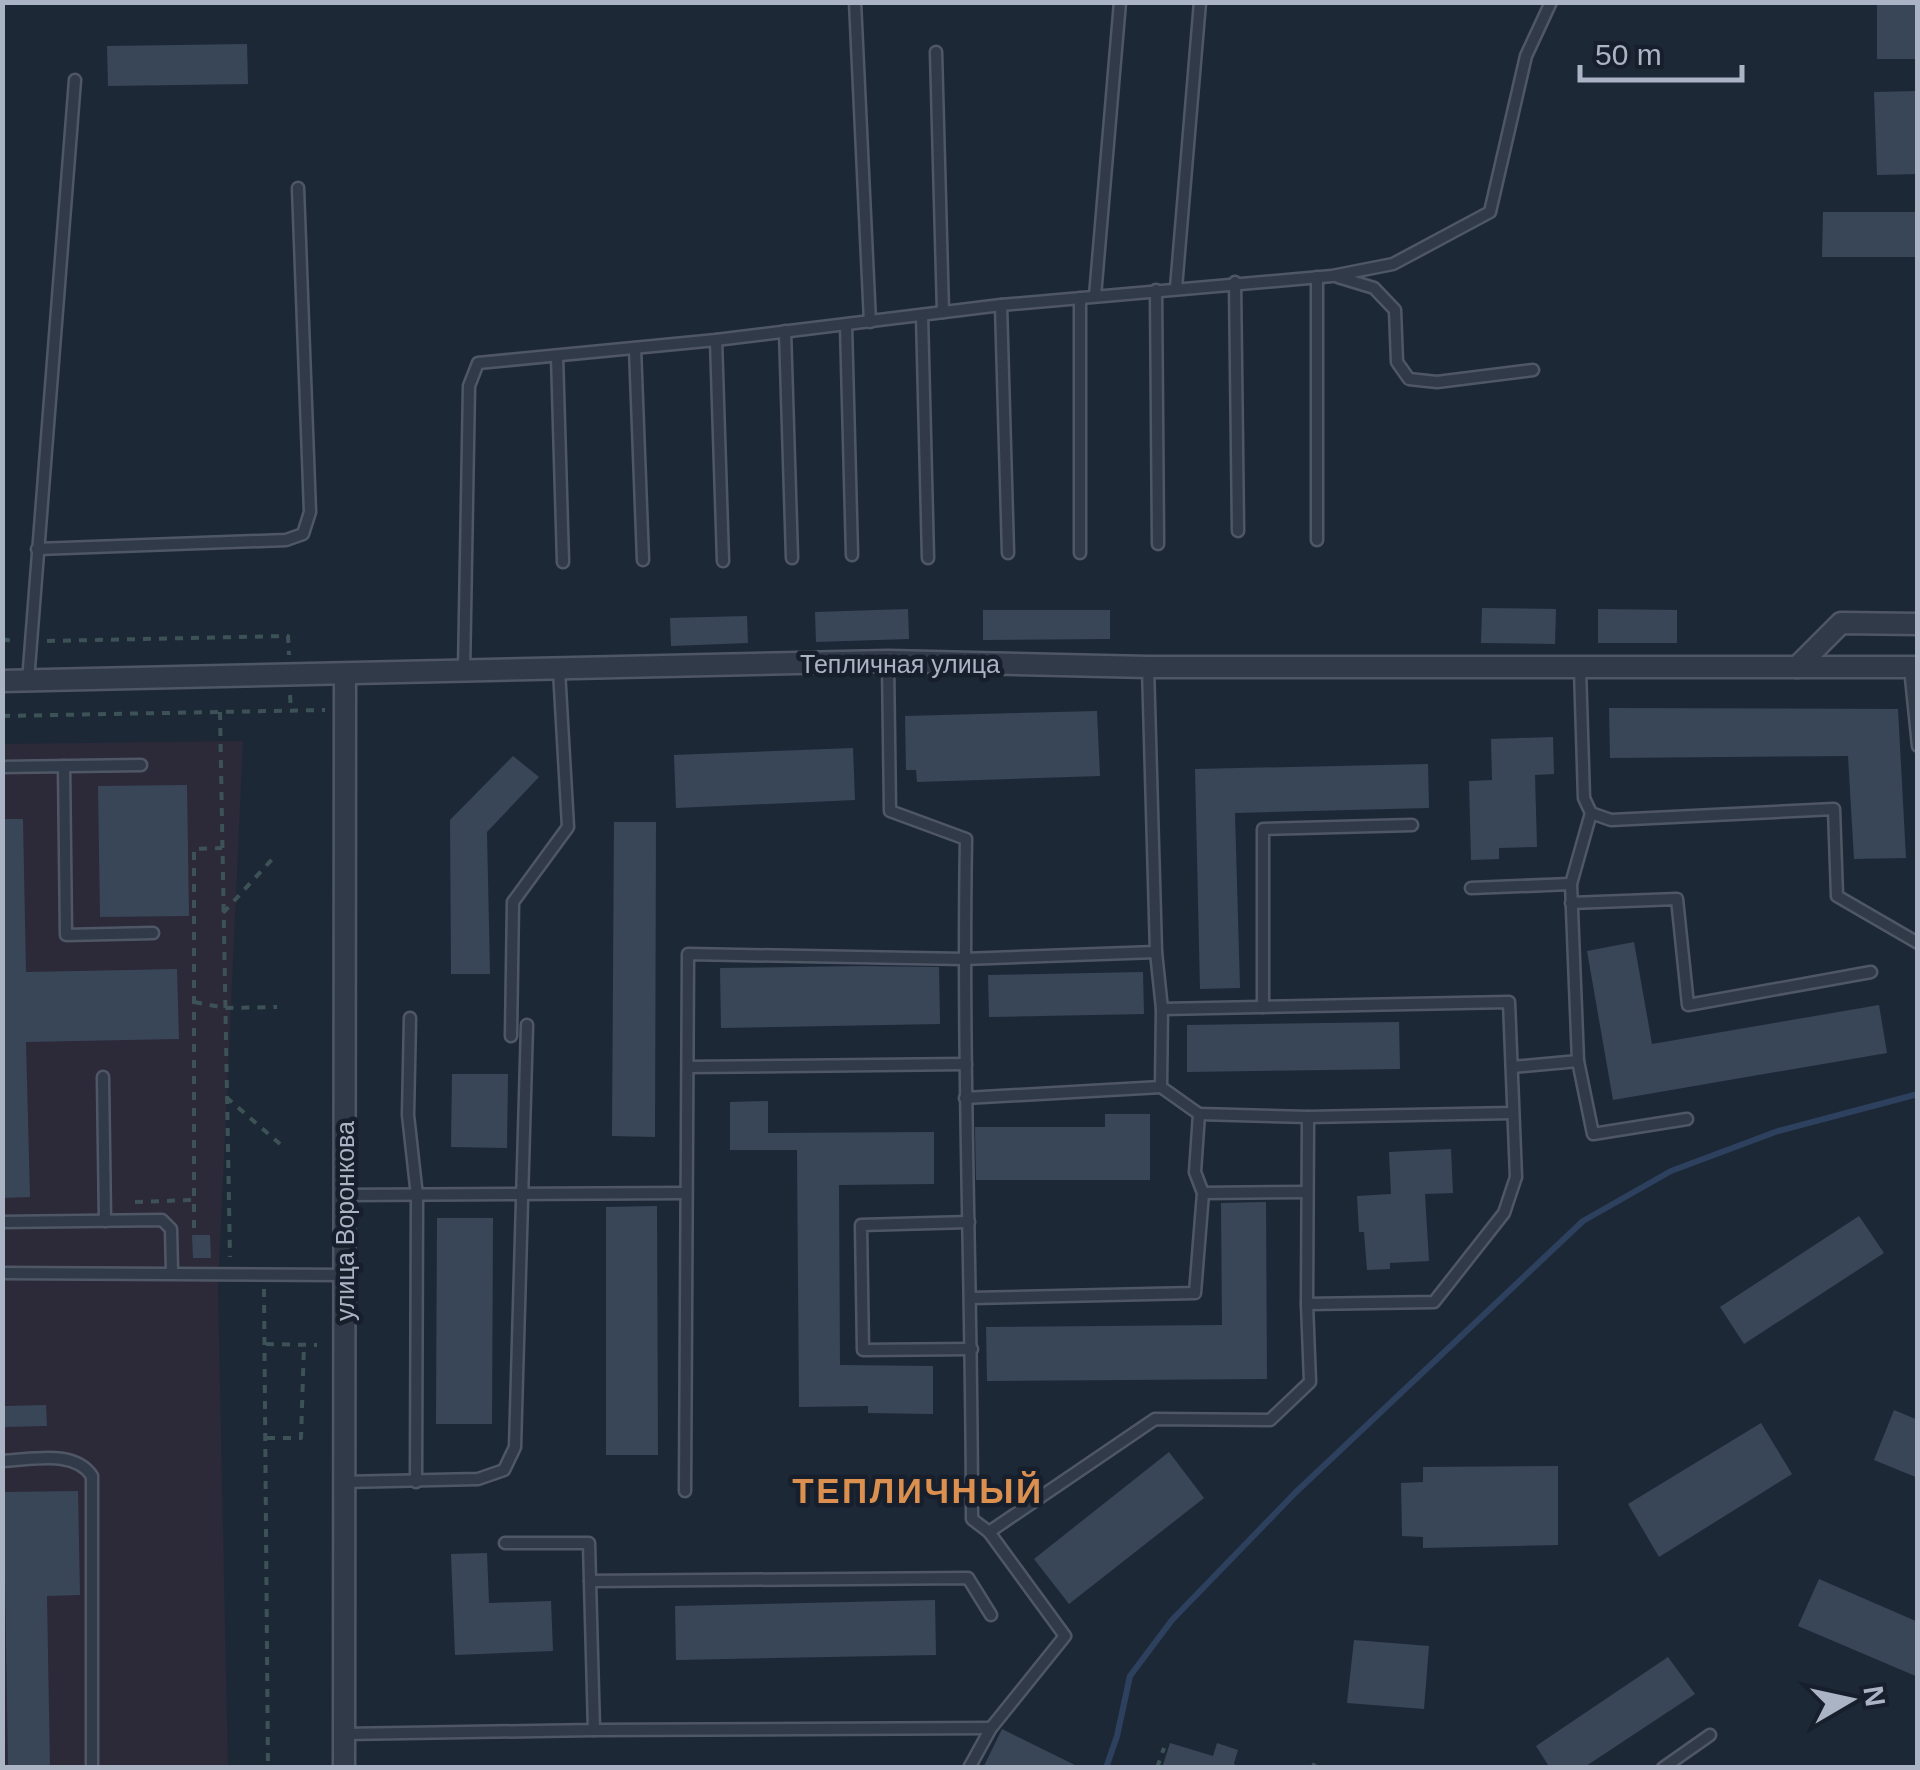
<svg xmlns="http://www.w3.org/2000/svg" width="1920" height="1770" font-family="Helvetica,sans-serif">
  <rect width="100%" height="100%" fill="#1d2837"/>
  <polygon fill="#2c2939" points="243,741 218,1290 228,1767 3,1767 2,744"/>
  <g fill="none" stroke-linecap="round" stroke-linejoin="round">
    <polyline stroke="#2d415e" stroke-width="6" points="1106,1768 1117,1736 1130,1676 1172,1620 1295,1493 1583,1221 1671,1171 1778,1131 1918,1094"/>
  </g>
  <g fill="#394658">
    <rect x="1877" y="2" width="41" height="57"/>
    <polygon points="247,44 248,84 108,86 107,46"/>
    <polygon points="1918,91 1918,174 1877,175 1874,92"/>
    <polygon points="1823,212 1918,212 1918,257 1822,257"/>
    <polygon points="1482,608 1556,609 1555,644 1481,643"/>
    <polygon points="908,609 909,639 816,642 815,612"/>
    <polygon points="1598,609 1677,610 1677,643 1598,643"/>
    <polygon points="983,610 1110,610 1110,639 983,640"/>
    <polygon points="747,616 748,643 671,646 670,618"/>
    <polygon points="1609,708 1898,709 1906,858 1854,859 1848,756 1610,758"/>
    <polygon points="1097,711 1100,776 917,782 916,770 906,770 905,716"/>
    <polygon points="1553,737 1554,774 1535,775 1537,847 1499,848 1499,859 1471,860 1469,781 1492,780 1491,739"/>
    <polygon points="853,748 855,800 676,808 674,755"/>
    <polygon points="513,756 539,777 487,832 490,974 451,974 450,820"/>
    <polygon points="1428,764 1429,808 1235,813 1240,988 1200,989 1195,769"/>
    <polygon points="187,785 189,916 100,917 98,786"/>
    <polygon points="2,819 23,819 26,972 177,969 179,1039 26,1042 30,1197 2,1198"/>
    <polygon points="614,822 656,822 655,1137 612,1136"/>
    <polygon points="1634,942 1652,1044 1879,1005 1887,1053 1613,1100 1587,951"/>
    <polygon points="862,966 939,967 940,1024 721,1028 720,968"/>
    <polygon points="1143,972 1144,1014 989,1017 988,975"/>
    <polygon points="1399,1022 1400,1069 1187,1072 1187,1025"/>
    <polygon points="452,1074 508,1074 507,1148 451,1147"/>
    <polygon points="768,1101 768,1133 934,1132 934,1184 839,1185 840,1365 933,1366 933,1414 868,1413 868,1406 799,1407 797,1150 730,1150 730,1102"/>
    <polygon points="1105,1114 1150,1114 1150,1180 976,1180 975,1127 1105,1127"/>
    <polygon points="1451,1149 1453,1193 1425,1194 1429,1261 1390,1263 1390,1269 1367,1270 1364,1232 1359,1232 1357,1196 1391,1194 1389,1152"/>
    <polygon points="1266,1202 1267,1379 987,1381 986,1327 1222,1325 1221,1203"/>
    <polygon points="657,1206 658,1455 606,1455 606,1207"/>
    <polygon points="1859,1216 1884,1253 1744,1344 1720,1307"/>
    <polygon points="437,1218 493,1218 492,1424 436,1424"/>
    <polygon points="192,1235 210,1235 211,1258 193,1258"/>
    <polygon points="46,1405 47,1426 5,1427 5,1406"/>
    <polygon points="1894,1410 1918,1420 1918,1478 1874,1460"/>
    <polygon points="1761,1423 1792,1474 1659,1557 1628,1504"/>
    <polygon points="1169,1452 1204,1498 1069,1604 1034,1559"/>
    <polygon points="1558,1466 1558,1545 1423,1548 1423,1537 1402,1536 1401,1483 1423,1482 1423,1467"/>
    <polygon points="78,1491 80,1595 47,1596 50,1768 8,1768 5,1575 2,1575 4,1492"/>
    <polygon points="487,1553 489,1603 551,1601 553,1651 455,1655 451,1554"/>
    <polygon points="1819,1579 1918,1622 1918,1677 1798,1626"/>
    <polygon points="935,1600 936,1655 676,1660 675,1606"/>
    <polygon points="1354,1640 1429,1646 1424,1709 1347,1703"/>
    <polygon points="1668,1657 1695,1694 1583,1768 1550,1768 1536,1746"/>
    <polygon points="1002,1729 1081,1768 983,1768"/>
    <polygon points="1170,1743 1213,1756 1217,1743 1238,1750 1234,1763 1236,1768 1162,1768"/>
  </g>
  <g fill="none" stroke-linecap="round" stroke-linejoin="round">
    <g stroke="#4f5766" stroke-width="15">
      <g id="service">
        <polyline points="855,2 870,322"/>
        <polyline points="936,52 943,312"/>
        <polyline points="1338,277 1374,288 1395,310 1397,362 1409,379 1437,382 1533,370"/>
        <polyline points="1235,282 1238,531"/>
        <polyline points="1176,288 1200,2"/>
        <polyline points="1156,290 1158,544"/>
        <polyline points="1095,296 1120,2"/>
        <polyline points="1080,298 1080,553"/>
        <polyline points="1001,305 1008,553"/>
        <polyline points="922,315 928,558"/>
        <polyline points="846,325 852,555"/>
        <polyline points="785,331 792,558"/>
        <polyline points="716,340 723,561"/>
        <polyline points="635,348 643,560"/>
        <polyline points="557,356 563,562"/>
        <polyline points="1317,540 1317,277"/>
        <polyline points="37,549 286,540 303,534 310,512 298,188"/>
        <path d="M888 662 890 811 966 839C962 1066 972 1292 972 1519L989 1532 1155 1419 1270 1420 1310 1382 1307 1304 1434 1302 1504 1213 1516 1177 1509 1002 1162 1009"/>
        <polyline points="1910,668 1918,746"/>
        <polyline points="1580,669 1584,798 1591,813 1611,820 1834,809 1837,896 1918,943"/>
        <polyline points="464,672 469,386 478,363 716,340 1001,305 1332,276 1393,264 1490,212 1526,56 1551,2"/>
        <polyline points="28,681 75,80"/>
        <polyline points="64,766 66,935 153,933"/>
        <polyline points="2,767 141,765"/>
        <polyline points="1471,888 1571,884"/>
        <polyline points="1571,903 1677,899 1688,1005 1871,972"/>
        <polyline points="1263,1007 1263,829 1412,825"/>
        <polyline points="410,1018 408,1115 417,1196 416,1482"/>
        <polyline points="511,1036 513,902 568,827 559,670"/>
        <polyline points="1578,1061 1593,1134 1687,1119"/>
        <polyline points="688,1067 966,1064"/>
        <polyline points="1512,1067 1578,1061 1571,884 1591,813"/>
        <polyline points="103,1077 105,1221"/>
        <polyline points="965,1098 1161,1087"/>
        <polyline points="1199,1114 1308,1117 1513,1113"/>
        <polyline points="1203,1193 1307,1192"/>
        <polyline points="345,1195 686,1193"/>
        <polyline points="2,1222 162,1220 171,1229 172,1272"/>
        <polyline points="969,1222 861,1225 863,1350 972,1349"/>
        <polyline points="2,1273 344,1275"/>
        <polyline points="972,1298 1195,1293 1203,1193 1195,1172 1199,1114 1161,1087 1162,1009 1156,952 1148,667"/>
        <polyline points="1307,1304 1308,1117"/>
        <path d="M2 1461C32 1460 74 1449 92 1476V1768"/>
        <polyline points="344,1482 478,1479 504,1470 515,1447 527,1025"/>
        <polyline points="685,1491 688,954 964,959 1156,952"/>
        <polyline points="505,1543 589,1543 590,1581"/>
        <polyline points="594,1730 991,1728"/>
        <polyline points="344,1734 594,1730 590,1581 968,1578 991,1615"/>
        <polyline points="969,1768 991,1728 1065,1636 989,1532"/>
        <polyline points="1663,1768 1710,1735"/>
      </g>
    </g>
    <g stroke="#4f5766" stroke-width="25">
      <g id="minor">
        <polyline points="1797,667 1841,623 1918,624"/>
        <polyline points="2,681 888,661 1148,667 1918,667"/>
        <polyline points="344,1768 345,674"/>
      </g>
    </g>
    <g stroke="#3d5256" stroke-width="4" stroke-dasharray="8 8" stroke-linecap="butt">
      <polyline points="2,639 17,642"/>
      <polyline points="47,641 288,636 289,655"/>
      <polyline points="290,695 291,710"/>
      <polyline points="220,712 230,1257"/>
      <polyline points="2,716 325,710"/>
      <polyline points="223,913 276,855"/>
      <polyline points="194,1002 225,1008 277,1007"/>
      <polyline points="226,1097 280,1144"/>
      <polyline points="135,1202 193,1200"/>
      <polyline points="194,1228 194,849 222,848"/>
      <polyline points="264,1289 268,1768"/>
      <polyline points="266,1344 317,1345"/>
      <polyline points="267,1438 301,1438 304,1345"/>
      <polyline points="1312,1764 1318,1768"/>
      <polyline points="1157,1768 1164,1748"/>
    </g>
    <use href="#service" stroke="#313a48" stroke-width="10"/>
    <use href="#minor" stroke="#313a48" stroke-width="20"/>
  </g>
  <g text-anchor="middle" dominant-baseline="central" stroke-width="9" stroke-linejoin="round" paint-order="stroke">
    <g font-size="25" fill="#abb4c5" stroke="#171f2c">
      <text x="900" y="664">Тепличная улица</text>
      <text transform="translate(345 1221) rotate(-90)">улица Воронкова</text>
    </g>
    <g font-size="35" font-weight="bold" letter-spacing="2.5" fill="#dc904f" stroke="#171f2c">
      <text x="918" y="1490">ТЕПЛИЧНЫЙ</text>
    </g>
  </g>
  <rect width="1920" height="1770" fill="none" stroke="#abb4c5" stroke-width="10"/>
  <g transform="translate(1850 1700) rotate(81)" stroke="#171f2c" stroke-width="8" paint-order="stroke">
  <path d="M0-8L18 38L0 25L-18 38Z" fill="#abb4c5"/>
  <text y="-15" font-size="28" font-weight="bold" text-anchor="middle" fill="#abb4c5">N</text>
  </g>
  <path d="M1580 65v15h162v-15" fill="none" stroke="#abb4c5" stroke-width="5"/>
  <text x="1595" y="65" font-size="30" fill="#abb4c5" stroke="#171f2c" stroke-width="8" paint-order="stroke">50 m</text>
</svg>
